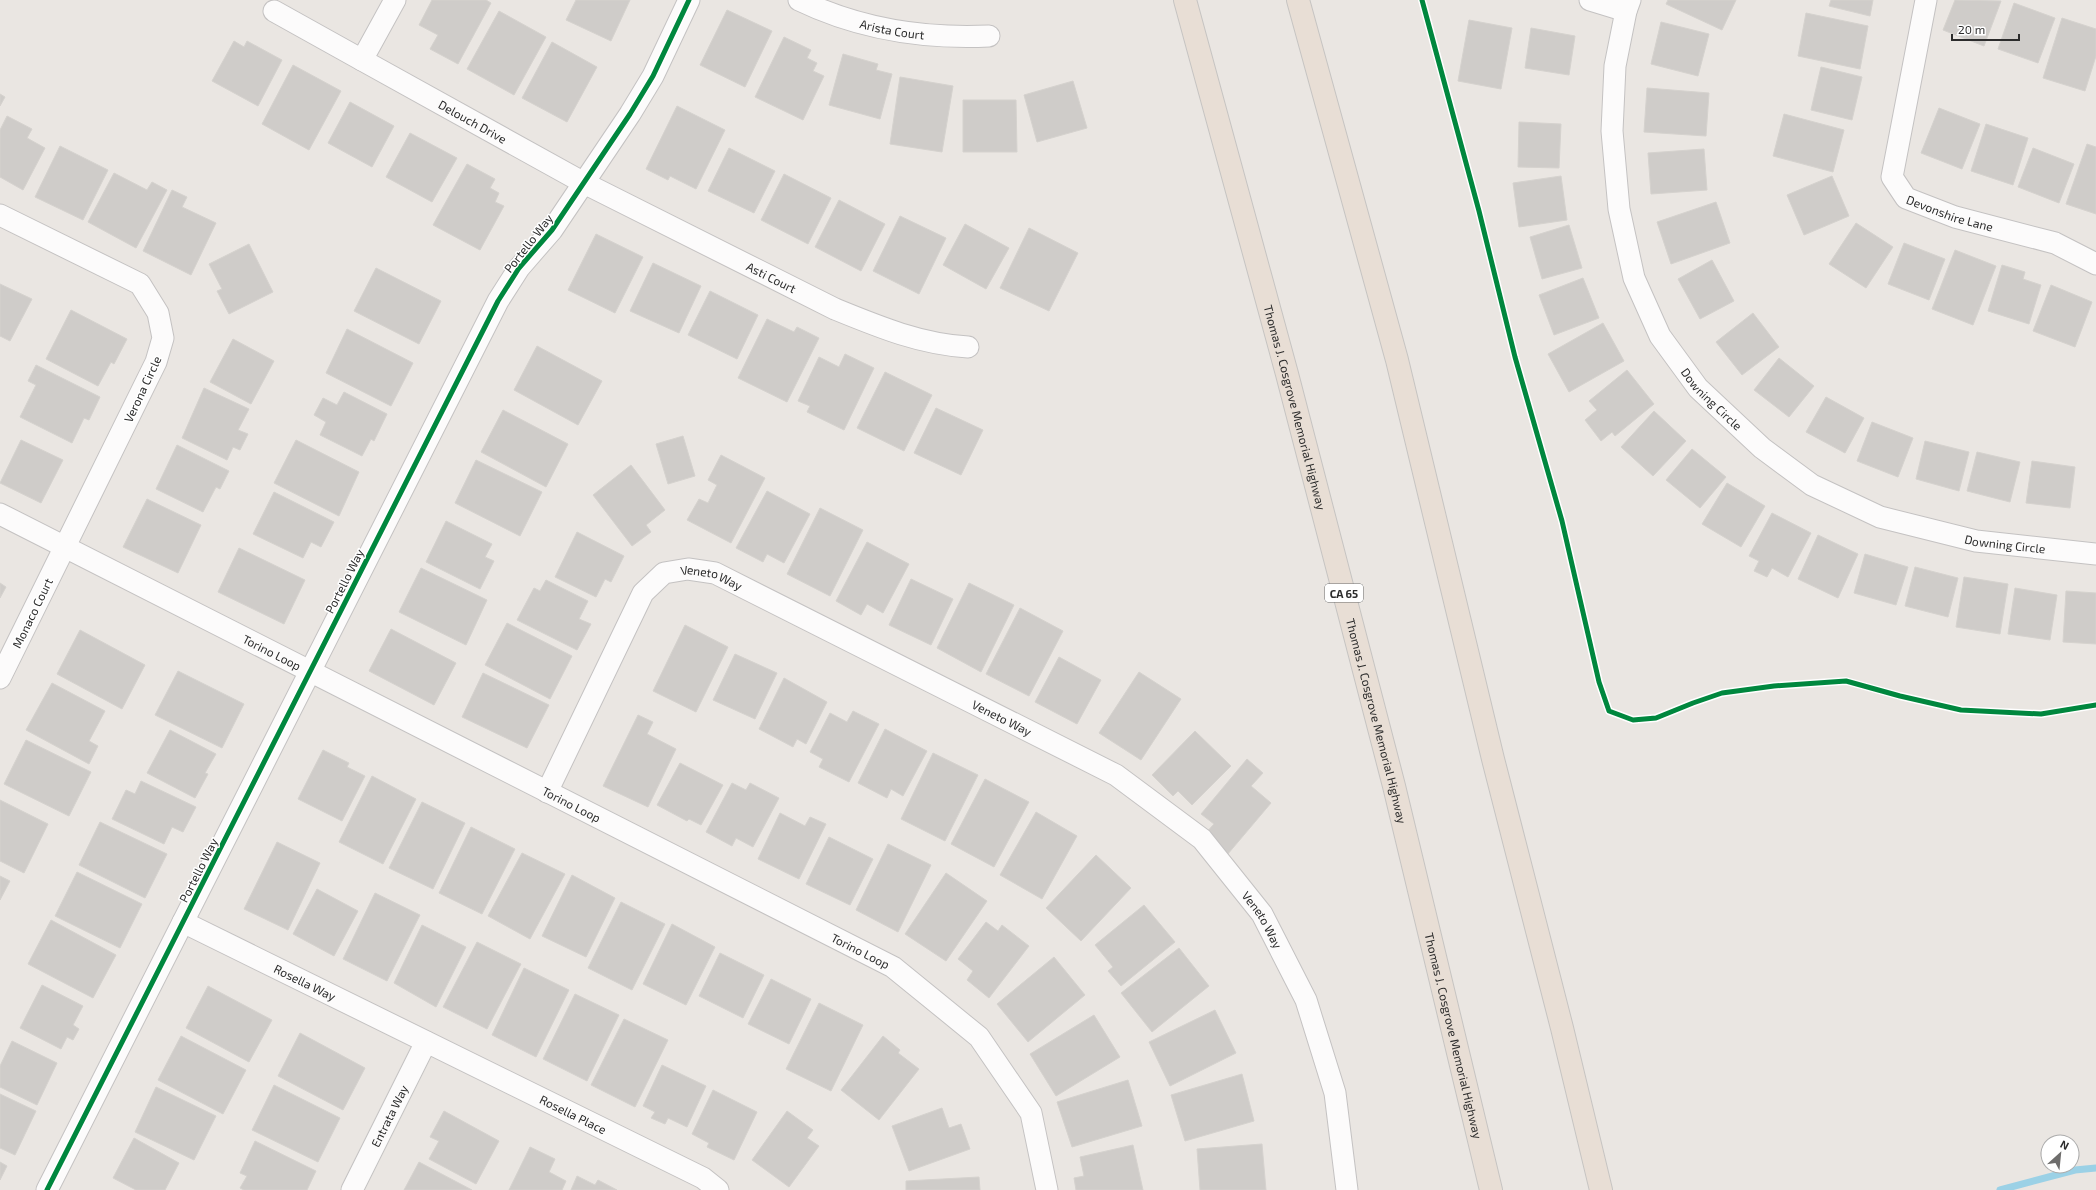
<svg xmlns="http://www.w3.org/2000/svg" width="2096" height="1190" font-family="'Exo 2',sans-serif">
  <rect width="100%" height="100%" fill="#eae6e2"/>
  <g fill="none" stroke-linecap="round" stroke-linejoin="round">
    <polyline stroke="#9bd1e6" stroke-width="7" points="2000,1190 2075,1170 2096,1168"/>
  </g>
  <g fill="#cfccc9" stroke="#d5d2ce">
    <polygon points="432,0 486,0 491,3 458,64 430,49 438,35 419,25"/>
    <polygon points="576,0 630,0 611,41 566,20"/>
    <polygon points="1668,0 1736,0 1722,30 1666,4"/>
    <polygon points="1831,0 1873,0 1870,16 1829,6"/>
    <polygon points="1955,0 2001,1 1984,46 1943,30"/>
    <polygon points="2014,3 2055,18 2038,63 1998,49"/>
    <polygon points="727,10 772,31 745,87 700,65"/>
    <polygon points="499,11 546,37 514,95 467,69"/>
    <polygon points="1806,13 1868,26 1860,69 1798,56"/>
    <polygon points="2062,18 2096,29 2096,56 2085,91 2043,78"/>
    <polygon points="1469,20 1512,28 1501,89 1458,81"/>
    <polygon points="1661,22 1709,34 1698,76 1651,64"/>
    <polygon points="1531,28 1575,36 1569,75 1525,68"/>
    <polygon points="784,37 811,50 807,58 817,63 813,71 824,76 803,120 755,97"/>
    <polygon points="234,41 244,47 247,41 282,60 258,106 212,81"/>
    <polygon points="552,42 597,67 567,122 522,98"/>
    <polygon points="843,54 878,64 876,70 892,74 880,119 829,105"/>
    <polygon points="293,65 341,91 309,150 262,124"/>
    <polygon points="1821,67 1862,77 1852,120 1811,110"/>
    <polygon points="900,77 953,86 942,152 890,144"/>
    <polygon points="1073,81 1087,128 1037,142 1024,95"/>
    <polygon points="1647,88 1709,93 1706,136 1644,132"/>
    <polygon points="0,94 5,97 0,106"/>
    <polygon points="963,100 1016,100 1017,152 963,152"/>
    <polygon points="350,102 394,126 372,167 328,143"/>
    <polygon points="677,106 725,130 696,189 670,176 668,180 646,169"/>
    <polygon points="1939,108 1980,124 1962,169 1921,153"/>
    <polygon points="1784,114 1844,130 1833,172 1773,156"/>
    <polygon points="7,116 32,129 27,138 45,148 23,190 0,177 0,130"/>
    <polygon points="1519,122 1561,124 1559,168 1518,167"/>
    <polygon points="1986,124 2028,138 2013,185 1971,171"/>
    <polygon points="410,133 457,158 432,202 386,177"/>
    <polygon points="2087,144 2096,147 2096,214 2066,204"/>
    <polygon points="60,146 108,170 83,220 35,197"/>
    <polygon points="729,148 775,171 754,213 708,191"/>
    <polygon points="2033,148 2074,164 2059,203 2018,187"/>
    <polygon points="1704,149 1707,190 1651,194 1648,153"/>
    <polygon points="467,164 495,179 490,188 499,193 495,202 504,206 480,250 433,225"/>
    <polygon points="114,173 147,190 152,182 167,190 136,248 88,222"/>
    <polygon points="784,174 831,198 808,244 761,220"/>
    <polygon points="1561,176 1567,220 1519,227 1513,183"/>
    <polygon points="1832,176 1849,216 1804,235 1787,195"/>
    <polygon points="172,190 187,197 182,207 216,223 191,275 143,251"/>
    <polygon points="839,200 885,224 861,271 815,247"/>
    <polygon points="1716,202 1730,243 1671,264 1657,222"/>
    <polygon points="900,216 946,238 919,294 873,271"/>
    <polygon points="1856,223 1893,247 1866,288 1829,264"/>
    <polygon points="965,224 1009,248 986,289 943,265"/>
    <polygon points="1569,225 1582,268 1542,279 1530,237"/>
    <polygon points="1029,228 1078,253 1049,311 1000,288"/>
    <polygon points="596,234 643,257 615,313 568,290"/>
    <polygon points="1904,243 1945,259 1929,300 1888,284"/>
    <polygon points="249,244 273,292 229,314 217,291 222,289 209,264"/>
    <polygon points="1955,250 1996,266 1973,325 1932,309"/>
    <polygon points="1712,260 1734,301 1700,319 1678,279"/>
    <polygon points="653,263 701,286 679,333 630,311"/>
    <polygon points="2002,265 2025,272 2023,279 2041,285 2029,324 1988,311"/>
    <polygon points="376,268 441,301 419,344 354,311"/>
    <polygon points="1583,278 1599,318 1554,335 1539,295"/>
    <polygon points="0,284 32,299 10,341 0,336"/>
    <polygon points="2051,285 2092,302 2075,347 2033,331"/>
    <polygon points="710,291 758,315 737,359 688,335"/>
    <polygon points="71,310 127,339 114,364 111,362 98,386 46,359"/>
    <polygon points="1753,313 1779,347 1742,375 1716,342"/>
    <polygon points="767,319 794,332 797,327 819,338 787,402 738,378"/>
    <polygon points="1603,323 1624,361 1569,392 1548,354"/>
    <polygon points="347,329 413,363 391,406 326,373"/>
    <polygon points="233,339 274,361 251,404 210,382"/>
    <polygon points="537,346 602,381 578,425 514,390"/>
    <polygon points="845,354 874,368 844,430 807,412 810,406 798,401 819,357 839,367"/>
    <polygon points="1779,358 1814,386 1789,417 1754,390"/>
    <polygon points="36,365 100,397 89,420 84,418 72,443 20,417 36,385 28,381"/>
    <polygon points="1627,370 1654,404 1615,436 1612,432 1601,441 1585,420 1597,410 1589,401"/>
    <polygon points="885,372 932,395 904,451 857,428"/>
    <polygon points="204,388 249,409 238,430 248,434 240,450 233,447 227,460 182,438"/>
    <polygon points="344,392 387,414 374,441 371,439 362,456 320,435 326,422 314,415 323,398 337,405"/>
    <polygon points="1826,397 1864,418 1845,453 1806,432"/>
    <polygon points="936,408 983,430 961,475 914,453"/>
    <polygon points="503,410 568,444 546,487 481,452"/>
    <polygon points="1654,411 1686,441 1653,476 1621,447"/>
    <polygon points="1872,422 1913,438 1898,477 1857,461"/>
    <polygon points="683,436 695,476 668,484 656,444"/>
    <polygon points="21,440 63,460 41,503 0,483"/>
    <polygon points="296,440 359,472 339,516 274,483"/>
    <polygon points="1925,441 1969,452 1959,491 1916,479"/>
    <polygon points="177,445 229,471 220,489 216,487 203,512 156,489"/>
    <polygon points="1692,449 1726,477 1700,508 1666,480"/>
    <polygon points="1977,452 2020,462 2010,502 1967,491"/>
    <polygon points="721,455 765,478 731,543 687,520 699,499 708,503 717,485 708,480"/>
    <polygon points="476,460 542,492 520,536 455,503"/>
    <polygon points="2032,461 2075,467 2070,508 2026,503"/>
    <polygon points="631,465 665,510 646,525 651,532 632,546 593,495"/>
    <polygon points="1727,483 1765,506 1741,547 1702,524"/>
    <polygon points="767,491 810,514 784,563 767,554 763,562 736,548"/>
    <polygon points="274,492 334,522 321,547 311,542 303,558 253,534"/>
    <polygon points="147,499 201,525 178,573 123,547"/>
    <polygon points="820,508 863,530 830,596 787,574"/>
    <polygon points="1772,513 1811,533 1788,577 1772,568 1767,577 1754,571 1759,561 1749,556"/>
    <polygon points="446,521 492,544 485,557 494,561 480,589 426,562"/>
    <polygon points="577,532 624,556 611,582 605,579 596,597 555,577"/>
    <polygon points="1818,535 1858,554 1838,598 1798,579"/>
    <polygon points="867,542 909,564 883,613 867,604 861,615 836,601"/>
    <polygon points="239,548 305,580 284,624 218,592"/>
    <polygon points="1865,554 1908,567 1896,605 1854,593"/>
    <polygon points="1915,567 1958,578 1948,617 1905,606"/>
    <polygon points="421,568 487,600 466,645 399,612"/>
    <polygon points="1964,577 2008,584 2000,634 1956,627"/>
    <polygon points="911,579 953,599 931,645 889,625"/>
    <polygon points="546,580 588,601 579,619 591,624 577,650 517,620 534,588 540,591"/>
    <polygon points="0,583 6,587 0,598"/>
    <polygon points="969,583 1014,605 981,672 937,648"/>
    <polygon points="2015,588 2057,595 2050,640 2008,634"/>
    <polygon points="2066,591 2096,593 2096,644 2063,642"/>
    <polygon points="1020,608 1063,631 1029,696 986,674"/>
    <polygon points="507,623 572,656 550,699 485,665"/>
    <polygon points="685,625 728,647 696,712 653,691"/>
    <polygon points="391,629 456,663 434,705 369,671"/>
    <polygon points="80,630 145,665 122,709 57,674"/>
    <polygon points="735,654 777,673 755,719 713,700"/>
    <polygon points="1059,657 1101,680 1077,724 1035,702"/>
    <polygon points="178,671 244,704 222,748 155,715"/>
    <polygon points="1139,672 1181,699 1141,760 1099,733"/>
    <polygon points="483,673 549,705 527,748 462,717"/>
    <polygon points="784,678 827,702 806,744 797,739 793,747 759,729"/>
    <polygon points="52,683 105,711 89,741 98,746 89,764 26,730"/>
    <polygon points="853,711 879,724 849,782 819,767 823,759 810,752 830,713 847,722"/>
    <polygon points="638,715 653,722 647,734 676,749 648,807 603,786"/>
    <polygon points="885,729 927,751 903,796 891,789 887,798 858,783"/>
    <polygon points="170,730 216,754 205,773 208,774 195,798 147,773"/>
    <polygon points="1195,731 1231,766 1192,805 1178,791 1173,796 1152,775"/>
    <polygon points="26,740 91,772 69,816 4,784"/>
    <polygon points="323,750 349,763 347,767 365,776 342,821 298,799"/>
    <polygon points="933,753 978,775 945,841 901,819"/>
    <polygon points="1247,759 1263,773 1251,786 1271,803 1227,855 1204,835 1214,824 1201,814"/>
    <polygon points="680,763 723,785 701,825 689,819 687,821 657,805"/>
    <polygon points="372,776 416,799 383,864 339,842"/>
    <polygon points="985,779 1029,802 994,867 951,844"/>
    <polygon points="141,781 196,807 183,832 172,827 164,844 112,819 126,790 135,794"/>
    <polygon points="732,783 746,790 750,783 779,798 753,847 736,838 732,846 706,832"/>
    <polygon points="0,800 48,824 24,873 0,861"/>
    <polygon points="422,802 465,823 433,889 389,868"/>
    <polygon points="1036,812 1077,836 1042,899 1000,875"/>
    <polygon points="780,813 805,826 810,817 826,824 799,879 758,859"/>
    <polygon points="100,822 167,854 145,898 79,865"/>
    <polygon points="471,827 515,849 482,914 439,893"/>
    <polygon points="829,837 873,859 850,905 806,884"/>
    <polygon points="277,842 320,863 288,930 244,909"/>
    <polygon points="888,844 931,865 898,932 856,910"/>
    <polygon points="522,853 565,874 530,939 488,916"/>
    <polygon points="1096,855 1131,888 1081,941 1046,908"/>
    <polygon points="77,872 142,904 120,948 55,916"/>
    <polygon points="946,873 987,901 946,961 905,934"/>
    <polygon points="572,875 615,898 586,957 542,936"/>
    <polygon points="0,876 10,881 0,900"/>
    <polygon points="317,889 358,911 334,956 293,934"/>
    <polygon points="375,893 420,915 387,981 343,959"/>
    <polygon points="621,902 665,924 632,990 588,968"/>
    <polygon points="1144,905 1175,942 1121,986 1108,971 1113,967 1095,945"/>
    <polygon points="51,920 116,955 93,998 28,964"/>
    <polygon points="986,922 998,931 1002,925 1029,946 989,998 967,980 973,971 958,959"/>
    <polygon points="672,924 715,947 686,1005 643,984"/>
    <polygon points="422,925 466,947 436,1007 394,983"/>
    <polygon points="477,942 521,964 487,1029 443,1007"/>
    <polygon points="1179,948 1209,986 1152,1032 1121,993"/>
    <polygon points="720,953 764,975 743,1018 699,996"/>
    <polygon points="1054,957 1085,995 1028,1042 997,1004"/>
    <polygon points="524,968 569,990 536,1057 492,1035"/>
    <polygon points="771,979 811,999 789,1044 748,1024"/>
    <polygon points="42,985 83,1006 73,1025 79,1029 73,1040 67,1037 61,1049 20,1028"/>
    <polygon points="208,986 272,1020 249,1062 186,1028"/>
    <polygon points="575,994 619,1015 587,1081 543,1059"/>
    <polygon points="819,1003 863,1025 831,1091 786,1069"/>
    <polygon points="1215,1010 1236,1053 1170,1086 1149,1042"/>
    <polygon points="1094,1015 1120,1057 1056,1096 1030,1054"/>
    <polygon points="624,1019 668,1040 635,1107 591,1085"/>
    <polygon points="300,1033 365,1068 343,1110 278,1076"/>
    <polygon points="181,1036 246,1070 223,1114 158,1080"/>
    <polygon points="883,1036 900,1050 898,1053 919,1069 879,1120 841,1090"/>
    <polygon points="12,1041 57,1063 37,1105 0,1087 0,1066"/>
    <polygon points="662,1065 706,1086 687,1127 668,1118 665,1124 651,1118 655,1112 643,1106"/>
    <polygon points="1242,1074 1254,1121 1185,1141 1171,1095"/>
    <polygon points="1128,1080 1142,1126 1072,1147 1057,1102"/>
    <polygon points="274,1085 340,1118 318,1162 252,1130"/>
    <polygon points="156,1087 216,1116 194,1160 135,1132"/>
    <polygon points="713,1090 757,1112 734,1160 707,1147 709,1143 692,1134"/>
    <polygon points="0,1094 36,1111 15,1155 0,1148"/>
    <polygon points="942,1108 949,1128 961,1124 970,1149 909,1171 892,1126"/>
    <polygon points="444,1111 499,1141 476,1184 429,1159 439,1141 430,1137"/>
    <polygon points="787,1111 813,1130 807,1138 819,1146 789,1187 752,1160"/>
    <polygon points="134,1138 179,1163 165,1190 136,1190 113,1178"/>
    <polygon points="255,1141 316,1171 307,1190 244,1190 240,1188 247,1176 240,1173"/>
    <polygon points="1262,1144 1266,1190 1200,1190 1197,1149"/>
    <polygon points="1133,1145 1143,1190 1076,1190 1074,1178 1084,1176 1080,1157"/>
    <polygon points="530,1147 555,1159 549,1172 566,1181 562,1190 509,1190"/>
    <polygon points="0,1162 7,1166 0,1180"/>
    <polygon points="419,1162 472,1190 404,1190"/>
    <polygon points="577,1176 595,1185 598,1180 617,1190 571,1190"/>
    <polygon points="979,1177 980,1190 906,1190 906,1181"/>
  </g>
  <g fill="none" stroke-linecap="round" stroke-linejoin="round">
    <g stroke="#c4c2c2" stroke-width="23">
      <g id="minor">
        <path id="s1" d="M395 0 362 60 584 183 835 309C879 327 920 344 968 347"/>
        <path id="s2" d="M799 0C859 29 923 39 989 36"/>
        <polyline points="1590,0 1626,11"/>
        <path id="s3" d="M1630 0 1626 11 1615 66 1612 131 1619 209 1634 278 1660 336 1698 388 1762 448 1812 485 1880 517 1976 541 2096 554"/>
        <path id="s4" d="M1926 0 1892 177 1906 198 1955 217 2055 243 2096 264"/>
        <polyline points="274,11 362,60"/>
        <polyline points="0,215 140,284 158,313 163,338 156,362 0,678"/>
        <path id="s5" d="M0 514 893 967 979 1037 1031 1113 1047 1190"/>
        <path id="s6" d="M547 792 643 593 664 573 688 569 715 573 1116 775 1202 839 1262 914 1306 1000 1335 1093 1347 1190"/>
        <path id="s7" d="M183 922 703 1178 718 1190"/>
        <polyline points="47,1190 498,301 519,268 552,230 630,114 653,76 689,0"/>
        <path id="s8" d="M352 1190 426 1042"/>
      </g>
    </g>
    <g stroke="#c6c4c2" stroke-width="24">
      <g id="motorway">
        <path id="s9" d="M1185 0 1287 374 1394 786 1491 1190"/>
        <polyline points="1298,0 1397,360 1493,759 1562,1028 1601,1190"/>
      </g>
    </g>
    <use href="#minor" stroke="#fcfbfb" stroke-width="21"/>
    <use href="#motorway" stroke="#e8ded5" stroke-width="22"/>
    <g stroke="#fff" stroke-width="8">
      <g id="cycleway">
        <polyline points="1422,0 1479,211 1515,357 1562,521 1599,682 1609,711 1633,720 1656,718 1693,703 1722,693 1774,686 1846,681 1900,696 1961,710 2041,714 2096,705"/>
        <polyline points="47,1190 498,301 519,268 552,230 630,114 653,76 689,0"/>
      </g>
    </g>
    <use href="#cycleway" stroke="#00873e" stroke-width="5"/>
  </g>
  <g text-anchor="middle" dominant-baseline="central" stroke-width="3" stroke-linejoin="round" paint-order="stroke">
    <rect fill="#fff" stroke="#6b6b6b" stroke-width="1" x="1325" y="584" width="38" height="18" rx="3"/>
    <g font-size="11" font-weight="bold" fill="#2c2c2c">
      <text x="1344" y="593">CA 65</text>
    </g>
    <g font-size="12" fill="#2c2c2c" stroke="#fff">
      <text stroke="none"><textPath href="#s2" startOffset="98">Arista Court</textPath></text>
      <text stroke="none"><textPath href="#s1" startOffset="195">Delouch Drive</textPath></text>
      <text stroke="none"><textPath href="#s4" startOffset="252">Devonshire Lane</textPath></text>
      <text transform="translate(528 243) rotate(-52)">Portello Way</text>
      <text stroke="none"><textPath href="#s1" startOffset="532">Asti Court</textPath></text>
      <text transform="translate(142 389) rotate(-65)">Verona Circle</text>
      <text stroke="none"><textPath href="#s3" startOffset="427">Downing Circle</textPath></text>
      <text stroke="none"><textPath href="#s9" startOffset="422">Thomas J. Cosgrove Memorial Highway</textPath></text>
      <text stroke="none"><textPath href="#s3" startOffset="763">Downing Circle</textPath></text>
      <text stroke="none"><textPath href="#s6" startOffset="299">Veneto Way</textPath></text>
      <text transform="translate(344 581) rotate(-63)">Portello Way</text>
      <text transform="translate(32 613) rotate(-64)">Monaco Court</text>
      <text stroke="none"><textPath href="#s5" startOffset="305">Torino Loop</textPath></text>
      <text stroke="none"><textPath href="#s6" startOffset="623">Veneto Way</textPath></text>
      <text stroke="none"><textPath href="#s9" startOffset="746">Thomas J. Cosgrove Memorial Highway</textPath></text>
      <text stroke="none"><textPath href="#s5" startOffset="641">Torino Loop</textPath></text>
      <text transform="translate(198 870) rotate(-63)">Portello Way</text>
      <text stroke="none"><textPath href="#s6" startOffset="959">Veneto Way</textPath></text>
      <text stroke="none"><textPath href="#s5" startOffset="965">Torino Loop</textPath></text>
      <text stroke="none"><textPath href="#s7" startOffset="136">Rosella Way</textPath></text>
      <text stroke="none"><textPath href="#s9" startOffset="1070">Thomas J. Cosgrove Memorial Highway</textPath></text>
      <text stroke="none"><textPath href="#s7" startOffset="435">Rosella Place</textPath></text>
      <text stroke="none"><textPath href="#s8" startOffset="83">Entrata Way</textPath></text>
    </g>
  </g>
  <g transform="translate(2060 1154) rotate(27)"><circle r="19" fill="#ffffff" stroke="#ababab"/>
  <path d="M0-3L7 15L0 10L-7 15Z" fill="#6e6d6c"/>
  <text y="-6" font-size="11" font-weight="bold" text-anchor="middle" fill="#2c2c2c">N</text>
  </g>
  <path d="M1952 34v6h67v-6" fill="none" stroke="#2c2c2c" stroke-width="2"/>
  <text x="1958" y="34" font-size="12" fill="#2c2c2c" stroke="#ffffff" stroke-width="3" paint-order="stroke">20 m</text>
</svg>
